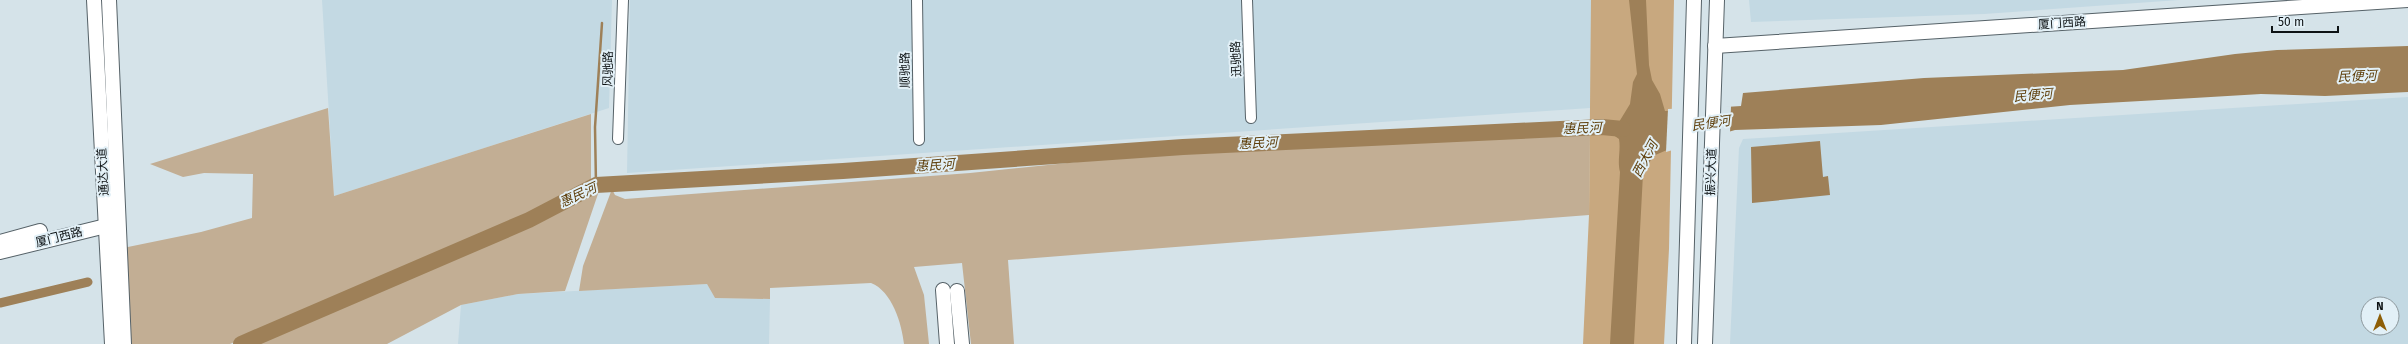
<svg xmlns="http://www.w3.org/2000/svg" width="2408" height="344" font-family="'Fira Sans','Noto Sans SC',sans-serif">
  <rect width="100%" height="100%" fill="#d5e3e9"/>
  <g fill="#c3d9e3" fill-rule="evenodd">
    <polygon points="322,0 612,0 609,108 334,196"/>
    <polygon points="630,0 1600,0 1605,107 627,173"/>
    <polygon points="1749,0 2179,0 1984,14 1751,22"/>
    <path d="M2408 97V344H1730L1739 148 1743 139ZM2368 304H2392V328H2368Z"/>
    <polygon points="707,284 715,298 770,299 769,344 458,344 461,305 518,294"/>
  </g>
  <g fill="#c2ae94">
    <polygon points="328,108 334,196 591,114 591,180 589,185 518,220 230,344 128,344 123,248 201,232 252,218 253,174 204,173 183,177 150,164"/>
    <path d="M1590 133 1589 215 1008 260 1014 344H971L962 263 914 267 924 295 929 344H904C902 324 892 291 871 283L770 288V299L715 298 707 284 579 291 583 266 612 189 615 195 625 199 970 173 1136 156Z"/>
    <polygon points="600,188 565,291 518,294 461,305 387,344 257,344 528,223"/>
  </g>
  <polygon fill="#c8a87f" points="1591,0 1674,0 1669,249 1664,344 1583,344 1589,215"/>
  <g fill="#9e8058">
    <path d="M1629 0H1646L1649 65 1652 80 1660 94 1665 111 1741 106 1743 93 1924 78 2123 70 2235 54 2277 50 2408 46V92L2325 96 2261 94 2194 98 2070 105 1881 125 1735 130 1667 150 1653 156 1643 174 1634 344H1610L1620 172C1617 160 1621 151 1619 139L1602 127 1619 122 1630 104 1633 82 1637 74Z"/>
    <polygon points="1820,141 1823,177 1828,176 1830,195 1752,203 1751,147"/>
  </g>
  <polygon fill="#d5e3e9" points="1731,106 1730,133 1666,152 1668,109"/>
  <g fill="none" stroke-linecap="round" stroke-linejoin="round">
    <polyline stroke="#9e8058" stroke-width="2.5" points="596,185 595,127 602,23"/>
    <polyline stroke="#9e8058" stroke-width="9" points="0,303 88,282"/>
    <polyline stroke="#9e8058" stroke-width="16" points="241,344 529,220 596,185 843,171 1183,147 1602,127 1623,129"/>
    <g stroke="#566268" stroke-width="12">
      <g id="street">
        <polyline points="917,0 919,140"/>
        <polyline points="1247,0 1251,118"/>
        <polyline points="618,139 623,0"/>
      </g>
    </g>
    <g stroke="#566268" stroke-width="16">
      <g id="secondary">
        <polyline points="94,0 112,344"/>
        <polyline points="109,0 124,344"/>
        <polyline points="1715,46 2408,0"/>
        <polyline points="0,242 40,231"/>
        <polyline points="0,252 114,224"/>
        <polyline points="943,290 947,344"/>
        <polyline points="957,291 962,344"/>
        <polyline points="1684,344 1694,0"/>
        <polyline points="1705,344 1717,0"/>
      </g>
    </g>
    <use href="#street" stroke="#fff" stroke-width="10"/>
    <use href="#secondary" stroke="#fff" stroke-width="14"/>
  </g>
  <g text-anchor="middle" dominant-baseline="central" stroke-width="4" stroke-linejoin="round" paint-order="stroke">
    <g font-size="12" fill="#0e1315" stroke="#e2f0f7">
      <text transform="translate(2062 23) rotate(-4)">厦门西路</text>
      <text transform="translate(1236 59) rotate(-92)">迅驰路</text>
      <text transform="translate(608 69) rotate(-89)">风驰路</text>
      <text transform="translate(905 70) rotate(-91)">顺驰路</text>
      <text transform="translate(103 172) rotate(-93)">通达大道</text>
      <text transform="translate(1711 172) rotate(-88)">振兴大道</text>
      <text transform="translate(59 237) rotate(-14)">厦门西路</text>
    </g>
    <g font-size="13" font-style="italic" fill="#5f3f0b" stroke="#e2f0f7">
      <text transform="translate(2357 76) rotate(-2)">民便河</text>
      <text transform="translate(2033 95) rotate(-5)">民便河</text>
      <text transform="translate(1711 123) rotate(-8)">民便河</text>
      <text transform="translate(1582 128) rotate(-2)">惠民河</text>
      <text transform="translate(1258 143) rotate(-3)">惠民河</text>
      <text transform="translate(1645 159) rotate(-62)">西大河</text>
      <text transform="translate(935 165) rotate(-4)">惠民河</text>
      <text transform="translate(578 195) rotate(-25)">惠民河</text>
    </g>
  </g>
  <g transform="translate(2380 316)"><circle r="19" fill="#e2f0f7" stroke="#8d989d"/>
  <path d="M0-3L7 15L0 10L-7 15Z" fill="#8d5e07"/>
  <text y="-6" font-size="11" font-weight="bold" text-anchor="middle" fill="#0e1315">N</text>
  </g>
  <path d="M2272 26v6h66v-6" fill="none" stroke="#0e1315" stroke-width="2"/>
  <text x="2278" y="26" font-size="12" fill="#0e1315" stroke="#e2f0f7" stroke-width="3" paint-order="stroke">50 m</text>
</svg>
